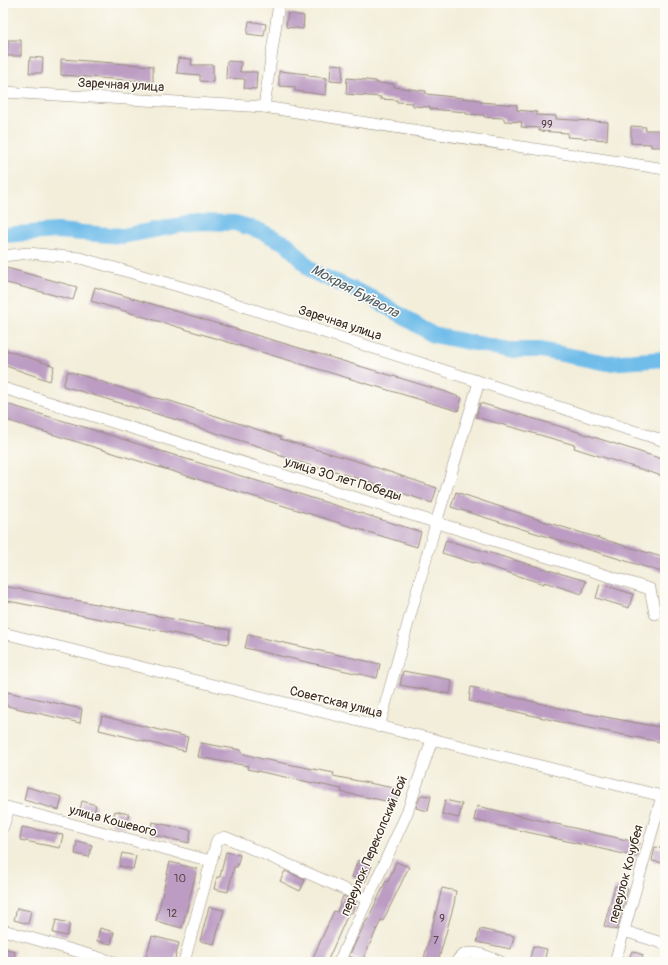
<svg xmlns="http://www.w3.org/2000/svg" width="668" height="965" font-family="Pangolin,sans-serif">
  <rect width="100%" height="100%" fill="#fdfcf7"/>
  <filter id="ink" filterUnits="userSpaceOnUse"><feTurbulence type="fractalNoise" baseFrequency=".025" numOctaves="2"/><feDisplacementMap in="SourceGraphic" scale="8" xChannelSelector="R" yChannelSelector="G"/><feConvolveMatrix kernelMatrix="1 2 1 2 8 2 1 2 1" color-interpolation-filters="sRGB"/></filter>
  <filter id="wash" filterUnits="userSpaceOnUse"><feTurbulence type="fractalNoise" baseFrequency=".012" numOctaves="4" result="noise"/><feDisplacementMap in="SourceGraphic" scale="16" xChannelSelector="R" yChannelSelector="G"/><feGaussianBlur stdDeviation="0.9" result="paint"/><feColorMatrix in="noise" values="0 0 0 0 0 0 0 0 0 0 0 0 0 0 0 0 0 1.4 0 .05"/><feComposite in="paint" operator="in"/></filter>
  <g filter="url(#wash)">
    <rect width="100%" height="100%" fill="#f3eeda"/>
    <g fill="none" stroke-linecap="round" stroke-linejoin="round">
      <polyline stroke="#71bdea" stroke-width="16" points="3,235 57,231 122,236 197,222 235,223 258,230 287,244 313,272 371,297 433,335 509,350 541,350 607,363 665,359"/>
    </g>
    <g id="blocks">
      <g fill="#bc9cc3">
        <polygon points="288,13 304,16 303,29 286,27"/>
        <polygon points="249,21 266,24 264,36 247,34"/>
        <polygon points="8,40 21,40 21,56 7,56"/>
        <polygon points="30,57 43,58 42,73 29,73"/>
        <polygon points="178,58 192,59 191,65 213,65 213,82 200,81 200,75 177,73"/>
        <polygon points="61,59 153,66 153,82 61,75"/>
        <polygon points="227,61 241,62 240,72 257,72 256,89 244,88 245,79 226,78"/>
        <polygon points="331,64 343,65 342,82 330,81"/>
        <polygon points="279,71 308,74 308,76 327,78 326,95 295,91 295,87 279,86"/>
        <polygon points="347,78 376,81 376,83 394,84 394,87 426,91 426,94 480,100 480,102 517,105 517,110 537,112 536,115 556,116 556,119 608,122 607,140 567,137 568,133 539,131 539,128 521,127 522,122 504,121 504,118 484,117 484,115 466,114 466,112 430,109 430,107 413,106 413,103 397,102 397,100 380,99 381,97 346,94"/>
        <polygon points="631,126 646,127 645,130 665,130 665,147 651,147 651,144 631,143"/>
        <polygon points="3,267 77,287 73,300 3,282"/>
        <polygon points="95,287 443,391 462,398 458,411 91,301"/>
        <polygon points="3,349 54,366 50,381 3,365"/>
        <polygon points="68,371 150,397 170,401 262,431 281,437 280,439 360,462 437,488 432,503 335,471 334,473 278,455 278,453 261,447 187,424 187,423 63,386"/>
        <polygon points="3,403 74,424 421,532 417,547 3,419"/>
        <polygon points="480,403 572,430 665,460 665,477 574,448 575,445 476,417"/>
        <polygon points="456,492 546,522 665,558 665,573 451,507"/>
        <polygon points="446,540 586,581 582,594 544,582 544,584 475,562 474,563 442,553"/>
        <polygon points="600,584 633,594 629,608 596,598"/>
        <polygon points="3,586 230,630 228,644 3,600"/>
        <polygon points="248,635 380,664 377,678 245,648"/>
        <polygon points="403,671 452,680 450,694 400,685"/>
        <polygon points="471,687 568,710 659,727 665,714 665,743 574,725 469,701"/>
        <polygon points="3,691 82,709 80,723 3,705"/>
        <polygon points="102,716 188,737 185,751 99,730"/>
        <polygon points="201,743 241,750 241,753 262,759 334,773 333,776 399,789 396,803 341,792 342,789 247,769 248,766 198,757"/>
        <polygon points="27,787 62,797 59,810 24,800"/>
        <polygon points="421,795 431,796 428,811 416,808"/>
        <polygon points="445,800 462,804 459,818 442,814"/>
        <polygon points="82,801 96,805 93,817 79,814"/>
        <polygon points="477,806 640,843 637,857 474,820"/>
        <polygon points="115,811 129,814 126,827 112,824"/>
        <polygon points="152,822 191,830 189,843 150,834"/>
        <polygon points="22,827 63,835 60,848 20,840"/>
        <polygon points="77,841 92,845 89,857 75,854"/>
        <polygon points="655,847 665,849 664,863 652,861"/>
        <polygon points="226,852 240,855 237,867 234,867 228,892 214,889 217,877 220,877"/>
        <polygon points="122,853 136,856 133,869 119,866"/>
        <polygon points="358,860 372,866 365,882 352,877"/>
        <polygon points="170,862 197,869 182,928 156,921"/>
        <polygon points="396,862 409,867 383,921 381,920 362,961 349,956 366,921 367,921 386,881 388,882"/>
        <polygon points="285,871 305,880 300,891 280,881"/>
        <polygon points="615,886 628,889 617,930 604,926"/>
        <polygon points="442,888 456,891 454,904 438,962 423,962"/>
        <polygon points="343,896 356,902 352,913 349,912 327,962 311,962 334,911 337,912"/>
        <polygon points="209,907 224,910 214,944 200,941"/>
        <polygon points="17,908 31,911 28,924 14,920"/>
        <polygon points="56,920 70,923 67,936 53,933"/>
        <polygon points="100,928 114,932 111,944 97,941"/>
        <polygon points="480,929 514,936 511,949 477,942"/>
        <polygon points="152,936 179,943 174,962 145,960"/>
        <polygon points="533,946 547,949 544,962 530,958"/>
        <polygon points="3,948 15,951 13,962 3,962"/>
        <polygon points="632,951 643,955 641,962 628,962"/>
      </g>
    </g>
  </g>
  <g filter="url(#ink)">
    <use href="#blocks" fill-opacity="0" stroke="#978c7c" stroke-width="1"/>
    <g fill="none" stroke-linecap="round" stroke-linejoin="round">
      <g stroke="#978c7c" stroke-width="12">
        <g id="street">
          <polyline points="3,92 264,107 665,169"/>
          <polyline points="264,107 279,3"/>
          <polyline points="3,256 28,253 80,258 192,290 665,441"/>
          <polyline points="3,388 650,589 655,614"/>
          <polyline points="3,633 662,796"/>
          <polyline points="379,727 436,523 479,382"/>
          <polyline points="3,806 211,861"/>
          <polyline points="3,827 9,808"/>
          <polyline points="3,930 114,962"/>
          <polyline points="624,931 665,944"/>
          <polyline points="184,962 217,840 225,837 367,899"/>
          <polyline points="339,962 407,813 432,740"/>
          <path d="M456 962C466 945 487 956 501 962"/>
          <polyline points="615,962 662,796 665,794"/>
        </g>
      </g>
      <use href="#street" stroke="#fff" stroke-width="11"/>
    </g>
  </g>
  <g text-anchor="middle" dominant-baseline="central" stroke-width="3" stroke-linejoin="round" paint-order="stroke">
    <g font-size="11" fill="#5b4647">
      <text x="547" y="124">99</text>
      <text x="180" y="878">10</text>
      <text x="172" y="913">12</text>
      <text x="442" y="918">9</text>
      <text x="436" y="940">7</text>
    </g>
    <g font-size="13" fill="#3b2a1e" stroke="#fdfcf7">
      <text transform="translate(121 85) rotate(3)">Заречная улица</text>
      <text transform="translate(340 323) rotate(18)">Заречная улица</text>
      <text transform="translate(343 479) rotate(17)">улица 30 лет Победы</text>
      <text transform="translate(336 702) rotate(14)">Советская улица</text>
      <text transform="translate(113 821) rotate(15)">улица Кошевого</text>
      <text transform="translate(374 846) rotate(-67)">переулок Перекопский Бой</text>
      <text transform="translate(626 874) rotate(-75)">переулок Кочубея</text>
    </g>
    <g font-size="14" font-style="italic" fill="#4e5d65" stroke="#fdfcf7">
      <text transform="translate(355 291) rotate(28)">Мокрая Буйвола</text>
    </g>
  </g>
  <rect width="668" height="965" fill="none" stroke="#fdfcf7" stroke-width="16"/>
</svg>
